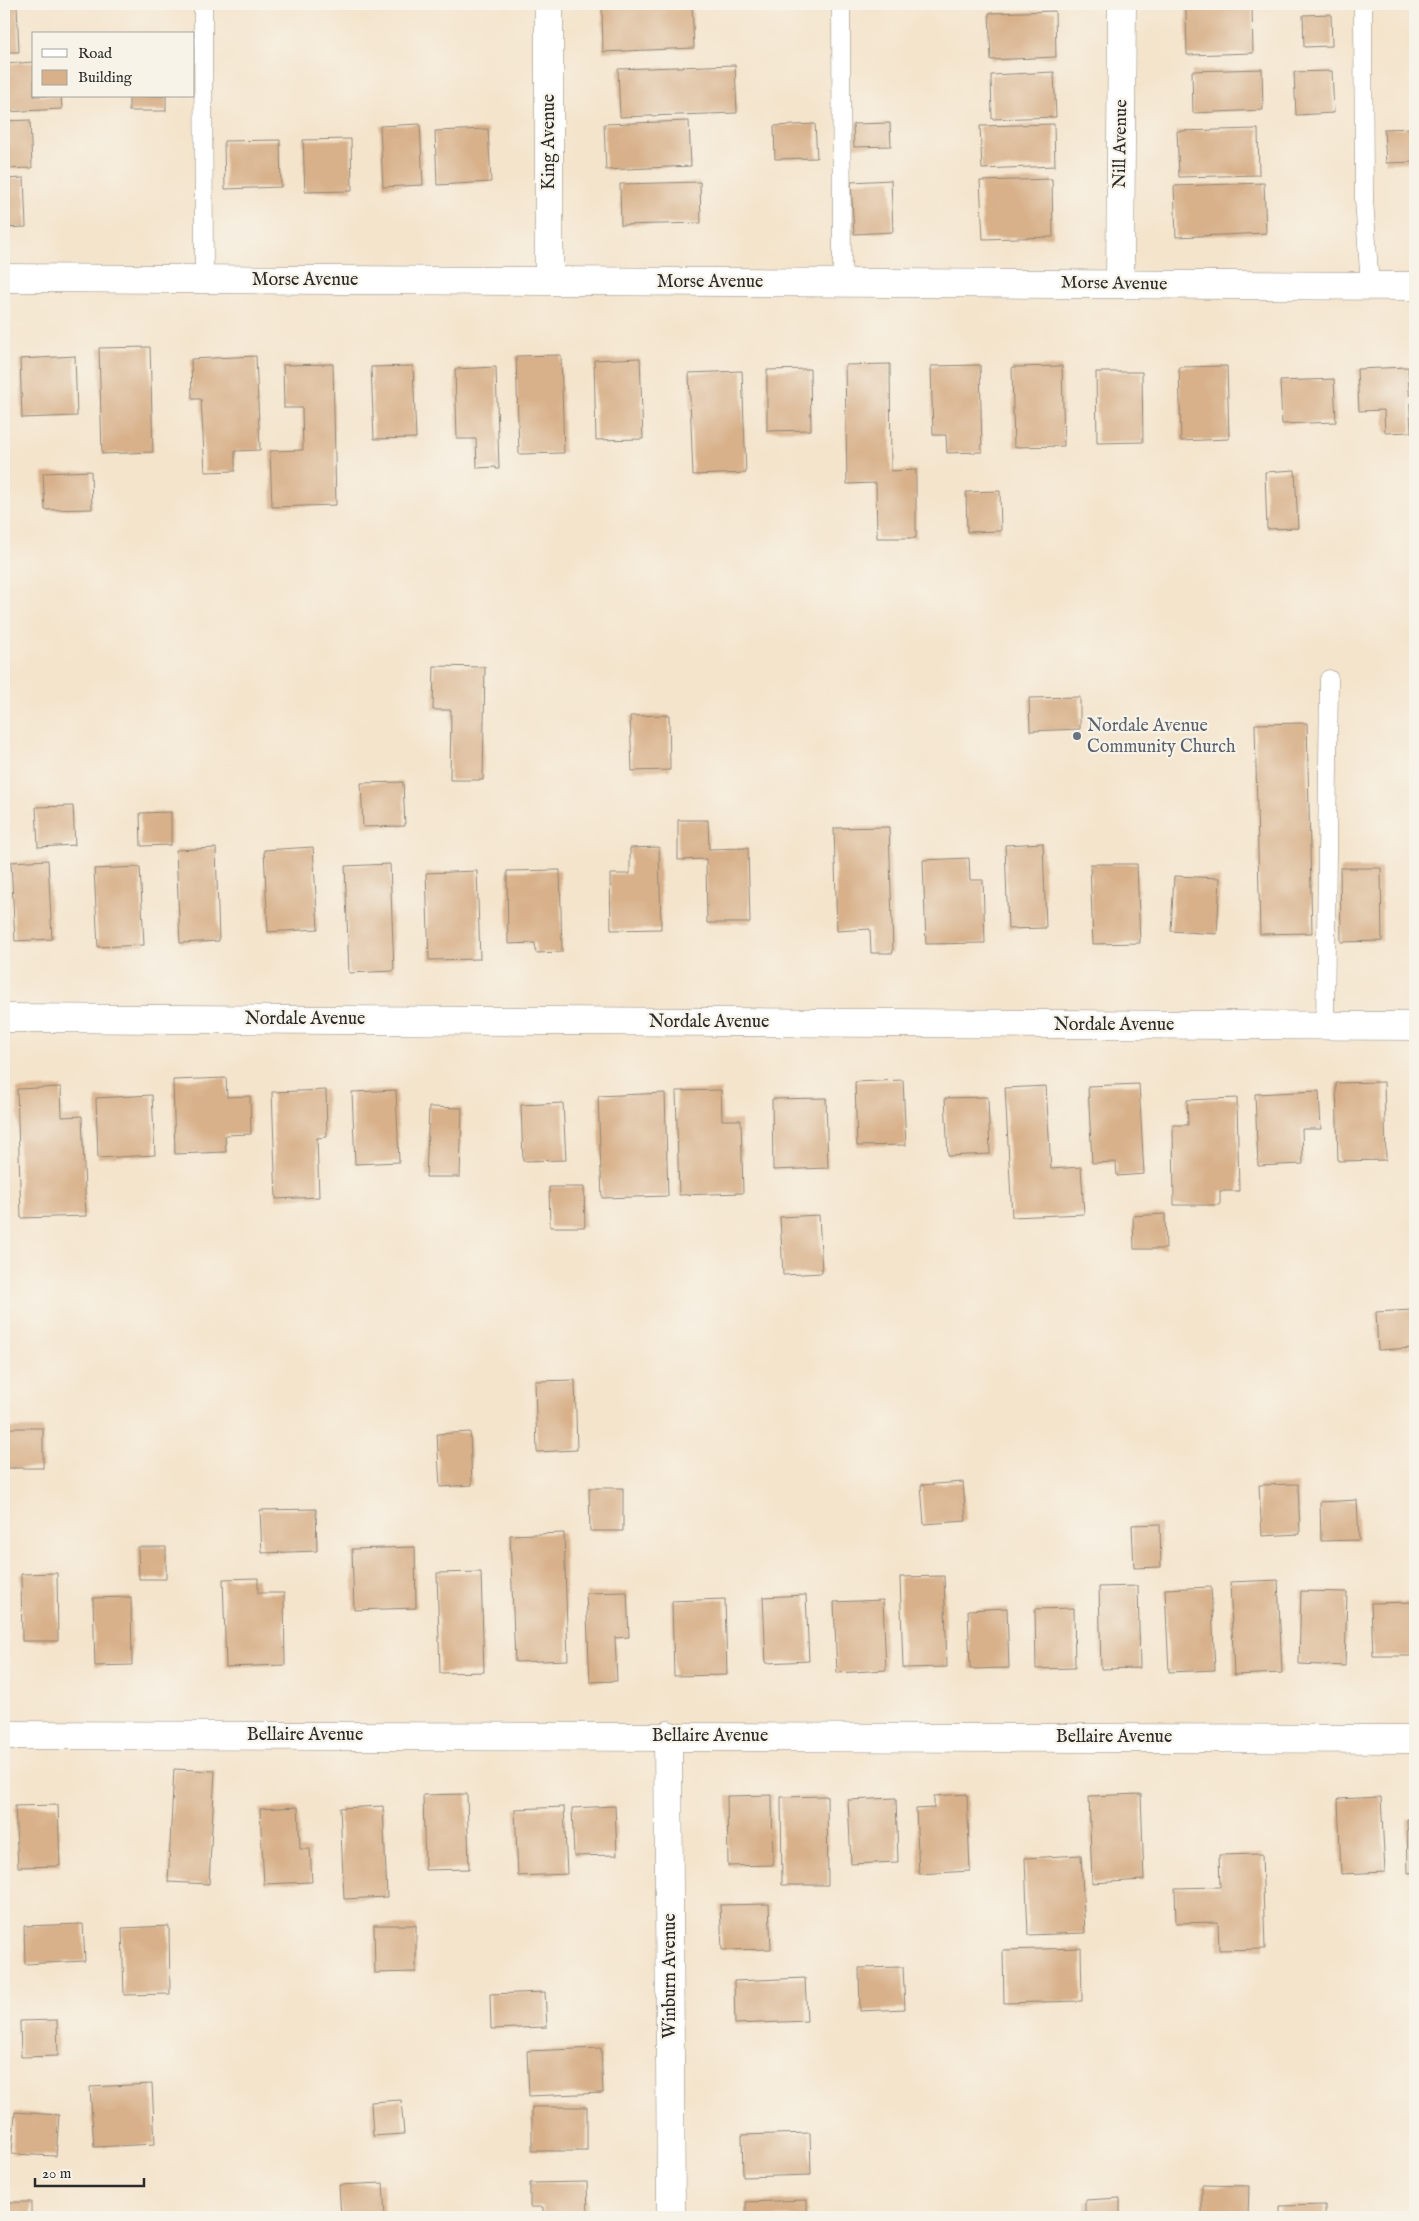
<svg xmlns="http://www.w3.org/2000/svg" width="1419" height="2221" font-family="'IM FELL English',serif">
  <rect width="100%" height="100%" fill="#f7f3e8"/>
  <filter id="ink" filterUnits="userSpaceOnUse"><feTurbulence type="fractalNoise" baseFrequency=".02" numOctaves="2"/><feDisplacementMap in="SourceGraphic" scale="10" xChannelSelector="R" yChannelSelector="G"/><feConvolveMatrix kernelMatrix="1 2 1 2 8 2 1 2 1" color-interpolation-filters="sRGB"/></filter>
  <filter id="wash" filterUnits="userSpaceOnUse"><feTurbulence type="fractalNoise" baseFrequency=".0096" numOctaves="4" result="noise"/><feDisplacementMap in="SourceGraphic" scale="20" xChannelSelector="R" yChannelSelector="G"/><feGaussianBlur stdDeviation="1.12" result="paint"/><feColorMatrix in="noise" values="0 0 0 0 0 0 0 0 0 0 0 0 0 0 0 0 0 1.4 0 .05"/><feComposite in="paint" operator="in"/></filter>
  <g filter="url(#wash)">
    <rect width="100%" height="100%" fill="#f4e4cc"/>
    <g id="blocks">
      <g fill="#d8b18a">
        <polygon points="692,4 694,48 603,52 602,7"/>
        <polygon points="4,6 17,6 19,52 4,52"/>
        <polygon points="1252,7 1253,53 1187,55 1186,9"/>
        <polygon points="1055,11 1056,57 991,60 989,13"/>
        <polygon points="1331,14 1332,46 1304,47 1303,15"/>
        <polygon points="34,62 34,96 61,96 62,109 4,112 4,64"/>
        <polygon points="735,65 737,113 620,117 618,69"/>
        <polygon points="1262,69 1263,110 1193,113 1192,71"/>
        <polygon points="1332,71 1334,113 1296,115 1294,72"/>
        <polygon points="1054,72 1056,117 992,119 991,75"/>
        <rect x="129" y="96" width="37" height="15"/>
        <polygon points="30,120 32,168 4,169 4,121"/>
        <polygon points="689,121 691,166 606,170 604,124"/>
        <polygon points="890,123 891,146 854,147 853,124"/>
        <polygon points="420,124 423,185 383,187 380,126"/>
        <polygon points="815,124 817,158 775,159 774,126"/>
        <polygon points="1054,124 1055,166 982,169 980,126"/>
        <polygon points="1415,128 1415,162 1386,163 1384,129"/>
        <polygon points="488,129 491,182 437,185 435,131"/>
        <polygon points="1258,129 1259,175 1179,177 1177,131"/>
        <polygon points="351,139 352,191 305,192 303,140"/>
        <polygon points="280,140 281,187 225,189 224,141"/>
        <polygon points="24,178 26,227 4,228 4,179"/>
        <polygon points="1052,179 1053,237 983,239 980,181"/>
        <polygon points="891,180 893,232 854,234 851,182"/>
        <polygon points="700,182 701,223 621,225 620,184"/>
        <polygon points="1264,183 1266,233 1176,237 1174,186"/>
        <polygon points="150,347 153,452 102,454 99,348"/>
        <polygon points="561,355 564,453 519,454 516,356"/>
        <polygon points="75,356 77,416 22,418 20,359"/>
        <polygon points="256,356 260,450 235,451 235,471 205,472 201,399 192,399 191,359"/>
        <polygon points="640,358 643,439 596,440 594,360"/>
        <polygon points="333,364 336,505 272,507 270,451 303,450 302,408 284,408 283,365"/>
        <polygon points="890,364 891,471 916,470 916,538 877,538 876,483 847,484 845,365"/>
        <polygon points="980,365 982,452 947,453 946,435 933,435 931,366"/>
        <polygon points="413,366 416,438 374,439 371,367"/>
        <polygon points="1062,366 1064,446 1014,447 1012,367"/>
        <polygon points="1227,366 1229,439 1181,441 1179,367"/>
        <polygon points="496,367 499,469 496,469 496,467 477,468 476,439 457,439 455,369"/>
        <polygon points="1408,367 1411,432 1385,433 1384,410 1359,411 1357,369"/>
        <polygon points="810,369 811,430 767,431 767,370"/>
        <polygon points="742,371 746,473 693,475 689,373"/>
        <polygon points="1096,372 1142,372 1143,442 1097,443"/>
        <polygon points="1334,379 1336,422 1282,424 1280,381"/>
        <polygon points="1295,470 1298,528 1267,529 1265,472"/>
        <polygon points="91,471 92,509 45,510 43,473"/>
        <polygon points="1000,491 1001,531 967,532 966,492"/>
        <polygon points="434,666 485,667 483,780 450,780 451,710 433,710"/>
        <polygon points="1080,697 1080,729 1030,731 1029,698"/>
        <polygon points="669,715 670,770 632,771 630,716"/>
        <polygon points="1307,723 1312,933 1260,934 1255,724"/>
        <polygon points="403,782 405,826 363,827 361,783"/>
        <polygon points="73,806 75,845 38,847 36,807"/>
        <polygon points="171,812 171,845 141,846 140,813"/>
        <polygon points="678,820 708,820 709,849 748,848 750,923 707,923 706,859 678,860"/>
        <polygon points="889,827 893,953 871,953 870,929 837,931 834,828"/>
        <polygon points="1043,843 1046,928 1008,929 1005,845"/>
        <polygon points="313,847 318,929 268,932 264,850"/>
        <polygon points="659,847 661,929 611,930 610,874 630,874 630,848"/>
        <polygon points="216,848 219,941 180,943 176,850"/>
        <polygon points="969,858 970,880 983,880 985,943 926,944 923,860"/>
        <polygon points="48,860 52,939 15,941 11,862"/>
        <polygon points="390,864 394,971 349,973 345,866"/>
        <polygon points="1090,864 1137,864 1140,943 1093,944"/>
        <polygon points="140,867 144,945 98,947 94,869"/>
        <polygon points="1340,868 1381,868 1382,941 1341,942"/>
        <polygon points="560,870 562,952 536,953 535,943 508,944 507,871"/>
        <polygon points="477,871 480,959 429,960 426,873"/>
        <polygon points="1174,876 1220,878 1217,934 1171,931"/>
        <polygon points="226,1078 227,1097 250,1096 251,1134 225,1135 226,1152 175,1154 173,1080"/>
        <polygon points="903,1080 906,1145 857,1146 855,1082"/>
        <polygon points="1384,1082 1386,1160 1338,1161 1336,1083"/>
        <polygon points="1139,1084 1144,1174 1117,1176 1116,1162 1092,1163 1088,1086"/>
        <polygon points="1046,1086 1051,1169 1081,1167 1084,1214 1012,1217 1005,1088"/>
        <polygon points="61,1087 62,1117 82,1116 86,1216 21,1218 17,1089"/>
        <polygon points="326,1090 327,1137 317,1138 319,1197 276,1199 272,1092"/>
        <polygon points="396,1090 399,1162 355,1164 352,1092"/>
        <polygon points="721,1090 722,1120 741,1120 743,1193 679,1195 676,1091"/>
        <polygon points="1319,1091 1321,1129 1302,1129 1303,1164 1258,1166 1255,1094"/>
        <polygon points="665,1093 668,1196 602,1198 598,1096"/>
        <polygon points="152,1095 155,1155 98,1158 96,1098"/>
        <polygon points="988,1097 990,1154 948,1156 945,1098"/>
        <polygon points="826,1098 828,1168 773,1170 772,1099"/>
        <polygon points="1237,1098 1239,1191 1220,1191 1220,1205 1174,1205 1173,1125 1188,1125 1187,1100"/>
        <polygon points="563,1103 566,1160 523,1161 521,1105"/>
        <polygon points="429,1107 462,1108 460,1177 426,1177"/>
        <polygon points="549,1187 584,1187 585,1227 550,1227"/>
        <polygon points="1165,1214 1166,1249 1134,1249 1133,1216"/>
        <polygon points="819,1215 822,1273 783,1275 780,1217"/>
        <polygon points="1412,1310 1414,1348 1378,1350 1376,1312"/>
        <polygon points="575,1380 577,1450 537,1452 535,1381"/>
        <rect x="4" y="1428" width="39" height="40"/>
        <polygon points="470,1432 472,1485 440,1487 437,1434"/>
        <polygon points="963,1482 966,1521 924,1524 921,1485"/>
        <polygon points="1298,1484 1300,1534 1262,1536 1259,1485"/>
        <polygon points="589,1488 623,1488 623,1531 590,1531"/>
        <polygon points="1357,1500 1359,1540 1321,1541 1320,1502"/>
        <polygon points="316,1509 317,1551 262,1553 260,1510"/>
        <polygon points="1160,1524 1161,1567 1134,1568 1132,1525"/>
        <polygon points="564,1533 568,1660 515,1662 510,1535"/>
        <polygon points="138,1547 166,1547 166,1579 139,1579"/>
        <polygon points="415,1547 416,1608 354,1610 352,1549"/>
        <polygon points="481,1572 484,1672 440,1673 437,1573"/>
        <polygon points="57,1573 58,1641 22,1641 21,1574"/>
        <polygon points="944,1576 947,1667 903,1668 900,1577"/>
        <polygon points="258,1578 258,1593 284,1593 285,1665 226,1667 223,1579"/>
        <polygon points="1278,1580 1282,1673 1234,1675 1230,1582"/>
        <polygon points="1138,1586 1140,1668 1101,1669 1099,1587"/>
        <polygon points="1211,1587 1215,1670 1169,1672 1165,1589"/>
        <polygon points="1301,1591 1347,1592 1345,1666 1299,1664"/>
        <polygon points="627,1592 629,1637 615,1638 617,1681 590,1682 586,1593"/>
        <polygon points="806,1595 809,1661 766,1663 763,1597"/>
        <polygon points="131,1597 132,1665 95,1666 93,1598"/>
        <polygon points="725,1599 727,1675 674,1676 672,1601"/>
        <polygon points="883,1600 886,1670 837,1673 834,1602"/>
        <polygon points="1415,1602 1415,1656 1373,1656 1371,1603"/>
        <polygon points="1007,1608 1009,1668 970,1669 968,1610"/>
        <polygon points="1074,1608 1075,1668 1036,1669 1035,1609"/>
        <polygon points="174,1769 215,1771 209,1884 168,1882"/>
        <polygon points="467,1794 469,1869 425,1870 423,1795"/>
        <polygon points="967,1794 970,1871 919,1874 916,1809 934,1808 934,1796"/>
        <polygon points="1141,1794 1144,1880 1092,1883 1089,1796"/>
        <polygon points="772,1795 773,1865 728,1866 727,1796"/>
        <polygon points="827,1796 828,1885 782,1885 781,1797"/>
        <polygon points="1381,1797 1385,1872 1341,1874 1338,1799"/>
        <polygon points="896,1798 898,1862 851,1864 848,1800"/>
        <polygon points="58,1805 60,1866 18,1867 15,1806"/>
        <polygon points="383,1806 387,1897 344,1899 340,1808"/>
        <polygon points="615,1806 617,1855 574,1856 572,1808"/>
        <polygon points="298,1807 300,1849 310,1849 312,1882 264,1884 260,1809"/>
        <polygon points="564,1807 567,1874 518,1876 515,1809"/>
        <polygon points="1407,1819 1415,1819 1415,1872 1408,1873"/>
        <polygon points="1262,1854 1265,1949 1219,1950 1218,1922 1176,1923 1175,1888 1220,1887 1219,1855"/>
        <polygon points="1081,1855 1085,1933 1028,1935 1025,1858"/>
        <polygon points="769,1904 771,1949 722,1950 720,1905"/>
        <polygon points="83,1924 85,1961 25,1964 24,1926"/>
        <polygon points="374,1925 416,1925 416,1972 375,1973"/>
        <polygon points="169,1926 170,1994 124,1995 122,1928"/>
        <polygon points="1081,1948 1082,2001 1004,2003 1003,1950"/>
        <polygon points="903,1967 905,2009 860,2011 859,1968"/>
        <polygon points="805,1978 807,2021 735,2024 734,1981"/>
        <polygon points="545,1992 547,2027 491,2029 490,1994"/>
        <polygon points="57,2020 58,2056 21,2057 20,2021"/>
        <polygon points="601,2048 603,2093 529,2096 527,2051"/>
        <polygon points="152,2084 155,2144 94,2147 90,2087"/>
        <polygon points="401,2100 404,2134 373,2136 371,2102"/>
        <rect x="532" y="2107" width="55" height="44"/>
        <polygon points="15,2112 59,2115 56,2156 12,2154"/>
        <polygon points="810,2133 811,2175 743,2177 742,2135"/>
        <polygon points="587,2182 588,2217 543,2217 543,2207 530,2207 530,2183"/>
        <polygon points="383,2183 385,2217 341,2217 339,2185"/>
        <polygon points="1202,2185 1249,2186 1248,2217 1202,2217"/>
        <polygon points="1120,2198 1120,2217 1085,2217 1085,2200"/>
        <polygon points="807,2200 807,2217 746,2217 746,2202"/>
        <rect x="4" y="2202" width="27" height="15"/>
        <polygon points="1325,2205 1325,2217 1280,2217 1280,2206"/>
      </g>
    </g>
  </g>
  <g filter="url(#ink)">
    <use href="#blocks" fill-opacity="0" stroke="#90887c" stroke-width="1"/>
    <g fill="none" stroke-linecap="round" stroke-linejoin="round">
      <g stroke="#90887c" stroke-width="19">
        <g id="service">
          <polyline points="203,4 204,279"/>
          <polyline points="841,4 842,282"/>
          <polyline points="1363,4 1364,199 1370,287"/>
          <polyline points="1325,1026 1329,679"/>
        </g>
      </g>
      <g stroke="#90887c" stroke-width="29">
        <g id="minor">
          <polyline points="549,4 549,280"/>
          <polyline points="4,278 1415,286"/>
          <polyline points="1120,284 1122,4"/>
          <polyline points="4,1018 1415,1026"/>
          <polyline points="4,1735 1415,1739"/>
          <polyline points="668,1735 671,2217"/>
        </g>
      </g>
      <use href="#service" stroke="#fff" stroke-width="18"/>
      <use href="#minor" stroke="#fff" stroke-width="28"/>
    </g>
  </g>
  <circle fill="#6b7280" stroke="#f7f3e8" stroke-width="2" cx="1077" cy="736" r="5"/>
  <g text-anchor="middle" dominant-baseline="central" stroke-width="4.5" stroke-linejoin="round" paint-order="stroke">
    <g font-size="18" fill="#2b2b2b" stroke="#f7f3e8">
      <text transform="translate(549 142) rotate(-90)">King Avenue</text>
      <text transform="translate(1121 144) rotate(-89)">Nill Avenue</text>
      <text x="305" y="280">Morse Avenue</text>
      <text x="710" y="282">Morse Avenue</text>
      <text transform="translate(1114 284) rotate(1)">Morse Avenue</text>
      <text x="305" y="1019">Nordale Avenue</text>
      <text x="709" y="1022">Nordale Avenue</text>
      <text x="1114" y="1025">Nordale Avenue</text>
      <text x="305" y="1735">Bellaire Avenue</text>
      <text x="710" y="1736">Bellaire Avenue</text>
      <text x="1114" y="1737">Bellaire Avenue</text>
      <text transform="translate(670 1976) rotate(-90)">Winburn Avenue</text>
    </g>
    <g font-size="18" fill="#5b616d" stroke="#f7f3e8" text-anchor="start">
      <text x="1087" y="726">Nordale Avenue<tspan x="1087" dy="21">Community Church</tspan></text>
    </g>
  </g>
  <rect width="1419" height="2221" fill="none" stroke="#f7f3e8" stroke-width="20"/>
  <rect x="32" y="32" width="162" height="65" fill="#f7f3e8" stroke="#a5a39c"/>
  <rect x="42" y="49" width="25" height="8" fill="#ffffff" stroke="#a5a39c"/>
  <text x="78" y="58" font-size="15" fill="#2b2b2b">Road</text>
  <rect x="42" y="70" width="25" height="15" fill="#d8b18a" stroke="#a5a39c"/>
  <text x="78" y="82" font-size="15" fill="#2b2b2b">Building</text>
  <path d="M35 2178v8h109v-8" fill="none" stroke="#2b2b2b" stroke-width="2.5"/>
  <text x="42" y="2178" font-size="15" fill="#2b2b2b" stroke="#f7f3e8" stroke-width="4" paint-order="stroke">20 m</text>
</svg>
